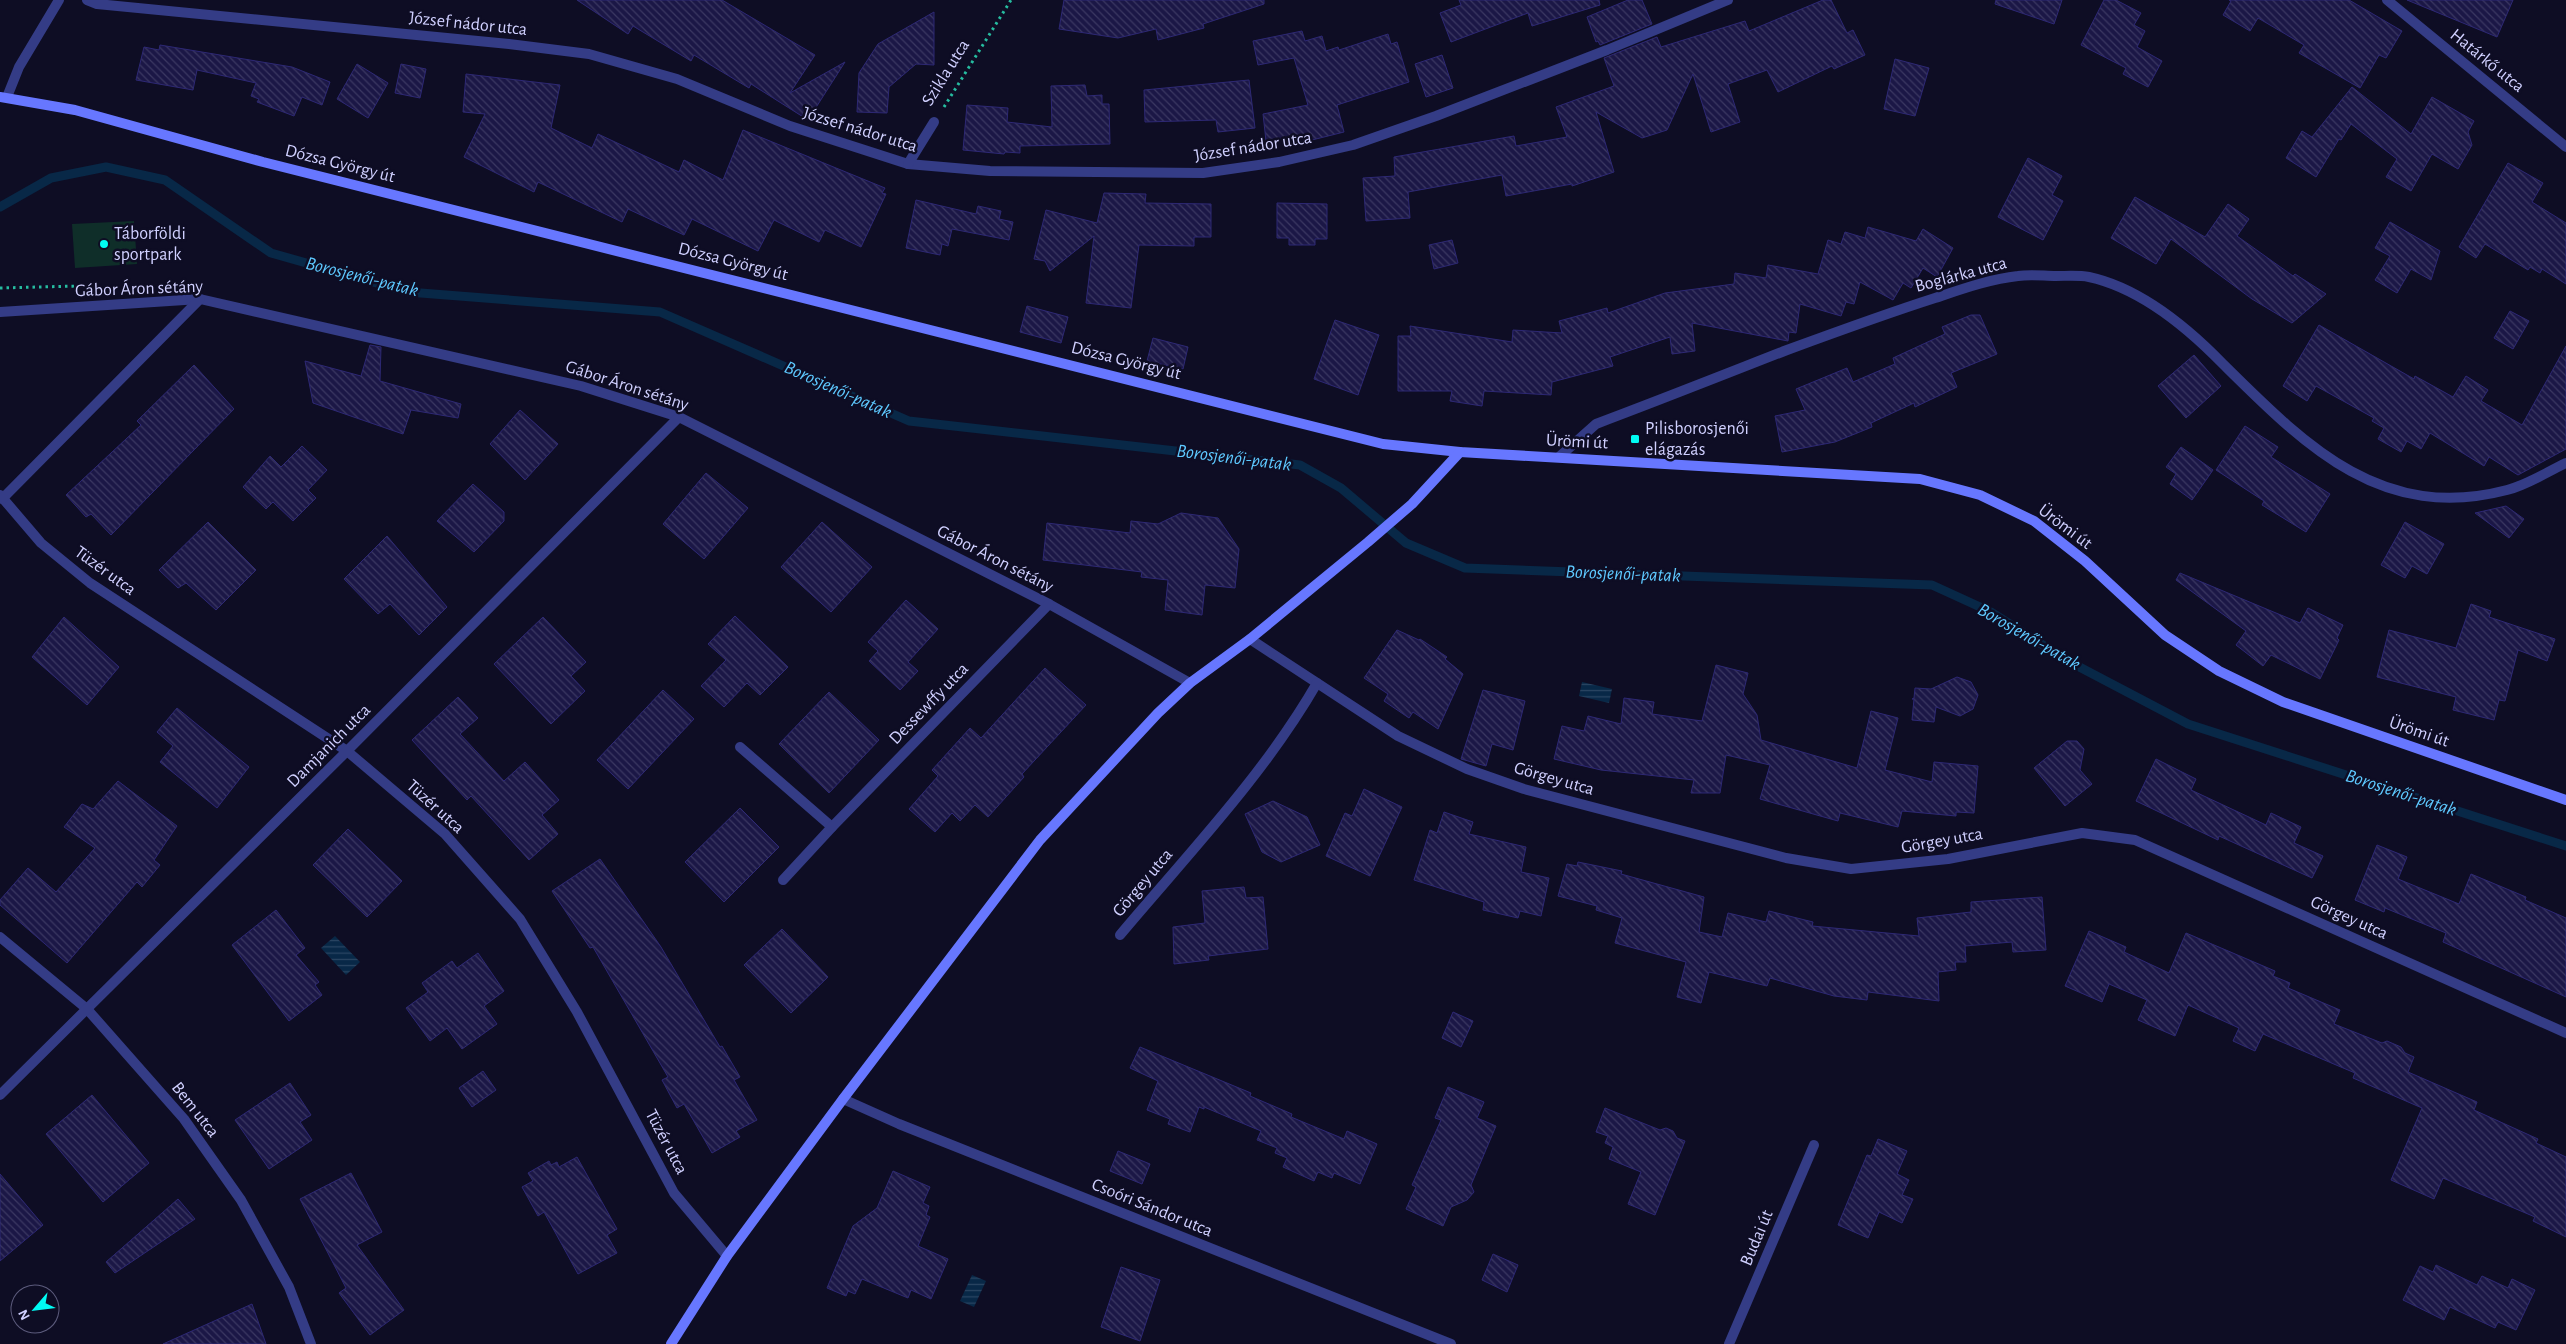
<svg xmlns="http://www.w3.org/2000/svg" width="2566" height="1344" font-family="'Alegreya Sans',sans-serif">
  <defs>
    <pattern id="water-rules" width="6" height="5" patternUnits="userSpaceOnUse" patternTransform="scale(1.25)"><rect width="6" height="5" fill="#082847"/><path d="M0 2.5h6" fill="none" stroke="#2b4663"/></pattern>
    <pattern id="building-back-hatch" width="6" height="6" patternUnits="userSpaceOnUse" patternTransform="scale(1.25)"><rect width="6" height="6" fill="#1b1746"/><path d="M-1 5l2 2M0 0l6 6M5-1l2 2" fill="none" stroke="#3b3862"/></pattern>
  </defs>
  <rect width="100%" height="100%" fill="#0e0d24"/>
  <polygon fill="#0f2e29" points="134,221 137,264 75,268 72,224"/>
  <g fill="url(#water-rules)">
    <polygon points="1582,682 1612,689 1609,703 1579,696"/>
    <polygon points="335,936 360,962 346,975 321,948"/>
    <polygon points="972,1275 986,1281 974,1307 960,1301"/>
  </g>
  <g fill="none" stroke-linecap="round" stroke-linejoin="round">
    <polyline stroke="#082847" stroke-width="9" points="0,207 51,178 106,167 165,180 271,253 408,292 660,312 909,421 1300,465 1341,488 1406,543 1465,568 1932,585 1991,612 2068,661 2188,724 2566,846"/>
  </g>
  <g fill="url(#building-back-hatch)" stroke="#2d2874">
    <polygon points="577,0 722,0 815,55 790,93 845,62 808,120 751,84 749,88 694,55 691,61 633,26 628,34"/>
    <polygon points="1064,0 1264,0 1264,4 1203,24 1204,28 1158,40 1156,29 1118,38 1059,29"/>
    <polygon points="1459,0 1599,0 1600,5 1532,26 1528,13 1451,42 1440,13 1461,5"/>
    <polygon points="1628,0 1642,0 1652,24 1600,45 1598,41 1596,42 1587,17"/>
    <polygon points="1823,0 1831,0 1847,33 1853,30 1865,55 1834,69 1832,66 1778,92 1767,70 1728,84 1740,122 1711,132 1693,74 1667,130 1642,138 1596,112 1614,172 1572,186 1572,184 1506,196 1502,175 1408,192 1410,218 1366,221 1363,178 1395,176 1394,157 1514,136 1516,146 1567,137 1556,107 1614,86 1604,58 1657,37 1661,47 1745,21 1749,31"/>
    <polygon points="1996,0 2062,0 2054,24 1995,4"/>
    <polygon points="2104,0 2116,0 2141,13 2134,25 2145,31 2137,47 2162,61 2148,87 2123,74 2126,68 2081,45"/>
    <polygon points="2229,0 2349,0 2402,31 2386,58 2379,55 2360,88 2299,53 2304,45 2258,18 2250,31 2223,15 2231,1"/>
    <polygon points="2407,0 2513,0 2497,37"/>
    <polygon points="934,12 934,65 916,64 889,87 887,113 857,112 859,73 878,44"/>
    <polygon points="1302,31 1305,41 1322,36 1326,51 1338,47 1339,50 1388,34 1391,44 1397,42 1409,82 1337,105 1344,132 1312,140 1310,135 1266,141 1263,114 1308,105 1294,58 1258,65 1253,41"/>
    <polygon points="160,45 292,67 330,82 322,105 302,97 294,116 257,102 259,99 251,96 256,83 197,70 193,90 136,80 144,47 159,50"/>
    <polygon points="1442,55 1453,88 1426,97 1415,64"/>
    <polygon points="1895,59 1929,68 1915,116 1884,109"/>
    <polygon points="357,64 388,83 368,118 337,99"/>
    <polygon points="401,64 426,69 420,98 395,93"/>
    <polygon points="466,74 560,85 551,128 592,148 598,134 679,172 684,160 723,180 743,130 885,188 882,193 886,194 861,247 825,230 819,242 774,220 758,251 692,219 684,235 628,209 622,222 538,182 534,192 464,157 485,114 463,112"/>
    <polygon points="1249,80 1255,128 1218,132 1216,120 1145,122 1144,90"/>
    <polygon points="1085,85 1087,96 1102,95 1102,104 1109,104 1110,144 1020,146 1020,153 1005,152 1004,154 963,150 967,105 1008,108 1007,122 1052,127 1051,86"/>
    <polygon points="2352,87 2411,134 2432,97 2474,121 2468,132 2472,145 2458,169 2432,154 2411,191 2386,177 2397,159 2351,124 2341,140 2339,139 2316,177 2286,158 2302,131 2312,137"/>
    <polygon points="2028,158 2062,176 2052,195 2063,201 2043,240 1998,217"/>
    <polygon points="2508,163 2543,183 2532,202 2566,223 2566,284 2542,269 2540,273 2530,267 2528,270 2485,244 2476,258 2459,247"/>
    <polygon points="1104,193 1146,194 1145,203 1211,204 1211,237 1194,237 1194,246 1139,245 1131,308 1086,303 1094,236 1050,271 1045,261 1034,259 1046,210 1097,223"/>
    <polygon points="2135,197 2205,237 2228,204 2249,219 2237,236 2293,276 2295,274 2326,294 2292,323 2252,299 2171,239 2156,264 2111,238"/>
    <polygon points="916,200 976,214 978,206 1001,211 999,219 1013,222 1009,240 952,229 948,246 942,244 940,255 906,248"/>
    <polygon points="1277,203 1327,204 1327,239 1315,239 1315,245 1289,245 1289,238 1277,238"/>
    <polygon points="2390,222 2440,251 2431,280 2411,269 2397,293 2375,280 2390,256 2375,248"/>
    <polygon points="1868,227 1916,241 1923,229 1953,248 1937,277 1923,268 1911,288 1903,283 1893,300 1860,282 1854,304 1846,302 1841,316 1800,304 1796,333 1789,332 1788,341 1692,323 1695,351 1672,354 1670,337 1610,357 1613,366 1552,382 1551,395 1484,391 1482,406 1450,401 1452,391 1398,391 1398,336 1411,336 1410,326 1512,342 1513,330 1562,333 1559,321 1607,308 1608,313 1665,293 1734,284 1735,273 1766,278 1768,265 1818,274 1828,240 1841,244 1845,232 1865,238"/>
    <polygon points="1452,240 1458,263 1434,269 1429,245"/>
    <polygon points="1027,306 1068,317 1061,343 1020,332"/>
    <polygon points="2510,311 2529,321 2513,349 2494,338"/>
    <polygon points="1971,315 1980,315 1997,354 1951,373 1957,387 1915,407 1914,403 1871,423 1872,427 1835,442 1782,452 1775,416 1805,410 1796,389 1847,368 1853,382 1895,364 1893,358 1945,334 1942,327"/>
    <polygon points="1335,320 1379,335 1358,395 1314,379"/>
    <polygon points="2319,325 2414,379 2415,376 2453,397 2466,376 2488,390 2481,401 2522,425 2566,346 2566,449 2518,475 2489,457 2484,466 2430,433 2421,449 2407,441 2401,452 2378,439 2384,428 2372,421 2374,418 2316,386 2307,401 2283,386"/>
    <polygon points="1153,338 1188,347 1183,369 1147,361"/>
    <polygon points="370,345 381,347 380,381 461,404 458,418 411,410 403,434 313,403 305,361 361,376"/>
    <polygon points="2194,355 2221,386 2186,418 2158,386"/>
    <polygon points="194,365 234,409 111,535 91,514 86,517 66,495 141,425 137,421"/>
    <polygon points="520,410 558,444 525,480 490,444"/>
    <polygon points="2245,426 2278,447 2271,457 2330,494 2306,532 2262,505 2264,501 2216,470"/>
    <polygon points="302,446 327,470 308,490 316,498 293,521 273,502 266,509 243,487 270,456 281,467"/>
    <polygon points="2181,447 2213,470 2192,500 2170,484 2176,474 2166,467"/>
    <polygon points="706,473 748,508 704,559 663,524"/>
    <polygon points="473,484 504,512 504,521 474,552 437,521"/>
    <polygon points="2506,506 2524,519 2509,538 2475,513"/>
    <polygon points="1181,513 1218,518 1239,549 1235,588 1205,585 1202,615 1165,610 1168,580 1141,577 1142,572 1043,560 1047,523 1130,533 1131,521 1158,524"/>
    <polygon points="208,522 256,570 216,610 186,583 178,588 159,570"/>
    <polygon points="822,522 872,567 831,612 781,567"/>
    <polygon points="2405,522 2444,544 2427,574 2412,566 2405,578 2381,565"/>
    <polygon points="387,536 447,607 419,635 390,604 378,614 344,579"/>
    <polygon points="2180,573 2300,623 2308,608 2343,625 2337,638 2339,640 2320,679 2271,655 2263,666 2236,645 2246,631 2176,580"/>
    <polygon points="906,600 938,629 908,662 918,671 900,690 869,661 878,651 868,642"/>
    <polygon points="2471,604 2491,611 2489,617 2555,639 2547,661 2518,650 2505,701 2499,700 2494,720 2453,710 2456,697 2377,677 2389,630 2456,648"/>
    <polygon points="735,616 788,667 760,695 747,683 724,707 701,686 726,660 708,644"/>
    <polygon points="64,617 119,667 87,705 32,657"/>
    <polygon points="543,617 586,662 571,676 585,691 551,724 494,664"/>
    <polygon points="1397,630 1419,640 1420,639 1447,657 1445,659 1463,674 1438,729 1413,712 1409,718 1384,701 1388,694 1364,678"/>
    <polygon points="1716,665 1748,673 1743,694 1757,715 1761,740 1857,768 1871,711 1898,718 1885,770 1932,782 1934,762 1978,766 1974,813 1956,812 1956,816 1902,811 1898,827 1840,813 1838,821 1760,799 1770,765 1726,755 1720,793 1691,793 1694,780 1601,770 1554,759 1562,726 1584,731 1588,716 1621,724 1624,698 1654,702 1652,714 1702,721"/>
    <polygon points="1045,668 1086,705 1022,774 1024,777 988,817 975,805 960,821 952,813 935,832 909,809 938,776 932,770 970,728 981,738"/>
    <polygon points="1957,677 1971,682 1978,695 1973,709 1960,716 1936,707 1934,722 1912,720 1914,699 1912,699 1914,698 1915,688 1931,689"/>
    <polygon points="663,690 694,719 628,789 597,760"/>
    <polygon points="1483,690 1525,701 1513,750 1492,744 1486,766 1461,759"/>
    <polygon points="829,692 879,740 829,793 779,744"/>
    <polygon points="458,697 478,718 460,734 504,781 525,762 559,800 542,815 558,834 529,860 471,796 467,800 412,740"/>
    <polygon points="177,708 249,767 217,808 160,762 173,746 157,732"/>
    <polygon points="2067,741 2077,741 2084,749 2080,770 2092,784 2065,806 2034,768"/>
    <polygon points="2156,759 2196,779 2191,790 2266,825 2271,813 2301,827 2294,843 2323,856 2312,878 2219,836 2218,840 2136,801"/>
    <polygon points="118,781 177,826 154,860 160,865 142,887 137,882 67,963 0,905 0,900 28,868 56,892 95,848 64,827 82,804 93,809"/>
    <polygon points="1364,789 1402,807 1370,876 1326,856 1345,813 1352,816"/>
    <polygon points="1273,801 1307,817 1320,845 1281,862 1262,852 1245,814"/>
    <polygon points="740,808 779,847 724,902 685,862"/>
    <polygon points="1444,812 1473,822 1469,834 1526,847 1521,872 1549,878 1541,916 1520,911 1518,918 1483,910 1484,902 1414,880 1430,830 1437,833"/>
    <polygon points="348,829 402,881 367,917 313,865"/>
    <polygon points="2377,845 2407,857 2398,879 2459,904 2471,874 2526,897 2525,900 2566,918 2566,997 2443,942 2446,933 2385,908 2384,912 2355,900"/>
    <polygon points="600,859 661,947 720,1047 722,1046 740,1077 734,1080 757,1120 736,1131 740,1137 712,1153 684,1104 677,1108 662,1080 668,1077 593,947 590,948 552,891"/>
    <polygon points="1578,862 1622,871 1621,874 1704,897 1699,932 1722,937 1728,913 1766,922 1769,911 1813,922 1812,926 1919,936 1917,918 1971,912 1971,902 2042,897 2046,950 2013,952 2012,942 1965,946 1966,962 1955,962 1956,970 1938,972 1939,1001 1868,992 1867,1000 1834,996 1770,978 1767,986 1709,972 1701,1003 1677,997 1686,962 1615,943 1622,918 1596,910 1597,906 1558,896 1567,864 1577,866"/>
    <polygon points="1244,887 1246,898 1263,897 1268,949 1208,956 1209,960 1174,964 1173,927 1205,923 1202,891"/>
    <polygon points="276,910 305,948 296,955 319,982 315,985 322,995 289,1021 232,945"/>
    <polygon points="782,929 828,977 791,1013 744,965"/>
    <polygon points="2089,931 2126,947 2124,952 2169,973 2186,933 2275,971 2273,976 2290,983 2288,988 2340,1010 2334,1024 2382,1043 2387,1041 2401,1047 2405,1053 2414,1057 2408,1072 2477,1102 2474,1110 2538,1139 2536,1143 2566,1157 2566,1237 2533,1221 2535,1217 2443,1178 2434,1199 2391,1180 2422,1108 2353,1078 2355,1073 2263,1034 2255,1051 2233,1041 2239,1028 2188,1005 2175,1036 2138,1020 2147,1000 2109,984 2102,1002 2065,986"/>
    <polygon points="478,953 504,991 484,1006 497,1024 462,1049 447,1028 430,1041 406,1008 428,992 422,983 452,961 457,968"/>
    <polygon points="1453,1012 1473,1021 1461,1047 1442,1038"/>
    <polygon points="1140,1047 1251,1093 1250,1096 1292,1114 1291,1117 1344,1139 1347,1131 1377,1144 1360,1184 1334,1173 1332,1178 1318,1172 1314,1181 1283,1167 1287,1158 1275,1153 1277,1148 1257,1140 1261,1131 1204,1107 1204,1109 1199,1107 1190,1132 1168,1124 1170,1119 1147,1110 1158,1081 1130,1068"/>
    <polygon points="483,1071 496,1090 472,1107 459,1088"/>
    <polygon points="290,1083 311,1115 300,1122 312,1140 269,1169 235,1120"/>
    <polygon points="1448,1087 1484,1102 1477,1118 1496,1126 1471,1185 1474,1192 1467,1200 1451,1207 1443,1226 1406,1209 1416,1187 1412,1185 1441,1120 1435,1118"/>
    <polygon points="92,1095 149,1163 103,1202 46,1134"/>
    <polygon points="1605,1108 1660,1130 1666,1128 1673,1131 1677,1138 1685,1141 1655,1215 1628,1204 1641,1172 1609,1159 1613,1147 1605,1143 1608,1136 1596,1132"/>
    <polygon points="1878,1139 1907,1151 1897,1174 1909,1180 1902,1195 1913,1199 1902,1223 1879,1212 1868,1238 1838,1225 1867,1155 1871,1156"/>
    <polygon points="1118,1151 1150,1164 1142,1184 1110,1171"/>
    <polygon points="577,1157 617,1229 607,1235 617,1253 578,1274 544,1212 538,1216 522,1187 533,1181 528,1173 549,1161 551,1165 557,1162 559,1167"/>
    <polygon points="893,1171 930,1187 923,1203 929,1206 926,1215 930,1217 918,1246 948,1259 931,1299 911,1290 908,1298 862,1279 855,1294 848,1291 846,1296 827,1288 853,1226 877,1208"/>
    <polygon points="351,1173 382,1232 357,1245 404,1310 370,1335 339,1293 346,1288 300,1199"/>
    <polygon points="0,1174 43,1225 0,1261"/>
    <polygon points="178,1199 195,1219 115,1273 106,1262"/>
    <polygon points="1493,1254 1518,1265 1507,1292 1482,1280"/>
    <polygon points="2436,1265 2477,1285 2482,1276 2508,1288 2512,1279 2535,1290 2516,1330 2498,1322 2495,1328 2450,1307 2444,1320 2403,1300 2420,1266 2433,1272"/>
    <polygon points="1121,1267 1160,1280 1140,1341 1101,1327"/>
    <polygon points="252,1304 266,1344 163,1344"/>
  </g>
  <g fill="none" stroke-linecap="round" stroke-linejoin="round">
    <g stroke="#26bca0" stroke-width="3" stroke-dasharray="2.5 4" stroke-linecap="butt">
      <polyline points="944,107 1011,0"/>
      <polyline points="0,288 79,286"/>
    </g>
    <g stroke="#343c86" stroke-width="10">
      <polyline points="87,0 97,4 509,44 589,54 677,79 790,126 908,164 990,171 1203,173 1279,162 1353,145 1436,116 1607,50 1728,0"/>
      <polyline points="2387,0 2566,147"/>
      <polyline points="7,97 19,67 59,0"/>
      <polyline points="908,164 934,122"/>
      <polyline points="0,312 200,299 581,386 679,417 1049,604 1190,683"/>
      <path d="M1559 457 1596 424C1660 400 1723 375 1787 350 1836 332 1885 314 1935 298 1962 289 1990 279 2018 276 2031 274 2044 276 2056 276 2067 276 2079 275 2089 277 2140 288 2187 327 2223 364 2305 445 2381 523 2507 490 2527 485 2547 472 2566 463"/>
      <polyline points="0,495 41,543 90,583 347,751 445,834 520,919 577,1012 674,1193 727,1256"/>
      <polyline points="2,499 200,299"/>
      <polyline points="1250,639 1398,736 1467,769 1524,789 1786,858 1851,869 1948,859 2082,833 2135,840 2566,1033"/>
      <polyline points="740,747 832,827"/>
      <polyline points="783,880 832,827 1049,604"/>
      <path d="M1120 935C1188 854 1264 775 1317 683"/>
      <polyline points="0,937 87,1009 184,1119 241,1200 289,1287 311,1344"/>
      <polyline points="0,1095 347,751 679,417"/>
      <polyline points="843,1099 899,1124 1451,1344"/>
      <polyline points="1729,1344 1814,1145"/>
    </g>
    <g stroke="#6777ff" stroke-width="10">
      <polyline points="0,97 75,110 263,162 1383,444 1460,452 1920,479 1980,495 2034,521 2085,561 2165,635 2219,671 2283,702 2566,800"/>
      <polyline points="671,1344 727,1256 843,1099 1040,840 1158,713 1190,683 1250,639 1368,542 1412,504 1460,452"/>
    </g>
  </g>
  <g fill="#00fbf3" stroke="#0e0d24" stroke-width="2">
    <circle cx="104" cy="244" r="5"/>
    <rect x="1630" y="434" width="10" height="10" rx="2.5"/>
  </g>
  <g text-anchor="middle" dominant-baseline="central" stroke-width="5" stroke-linejoin="round" paint-order="stroke">
    <g font-size="18" fill="#d0d0ff" stroke="#0e0d24">
      <text transform="translate(468 24) rotate(6)">József nádor utca</text>
      <text transform="translate(2487 61) rotate(39)">Határkő utca</text>
      <text transform="translate(946 73) rotate(-58)">Szikla utca</text>
      <text transform="translate(860 130) rotate(17)">József nádor utca</text>
      <text transform="translate(1253 147) rotate(-9)">József nádor utca</text>
      <text transform="translate(340 164) rotate(14)">Dózsa György út</text>
      <text transform="translate(733 262) rotate(14)">Dózsa György út</text>
      <text transform="translate(1961 275) rotate(-15)">Boglárka utca</text>
      <text transform="translate(139 289) rotate(-2)">Gábor Áron sétány</text>
      <text transform="translate(1126 361) rotate(14)">Dózsa György út</text>
      <text transform="translate(627 386) rotate(18)">Gábor Áron sétány</text>
      <text transform="translate(1577 442) rotate(3)">Ürömi út</text>
      <text transform="translate(2065 527) rotate(37)">Ürömi út</text>
      <text transform="translate(995 559) rotate(27)">Gábor Áron sétány</text>
      <text transform="translate(105 571) rotate(36)">Tüzér utca</text>
      <text transform="translate(929 704) rotate(-46)">Dessewffy utca</text>
      <text transform="translate(2419 732) rotate(19)">Ürömi út</text>
      <text transform="translate(329 746) rotate(-45)">Damjanich utca</text>
      <text transform="translate(1554 779) rotate(16)">Görgey utca</text>
      <text transform="translate(435 807) rotate(42)">Tüzér utca</text>
      <text transform="translate(1942 841) rotate(-10)">Görgey utca</text>
      <text transform="translate(1143 883) rotate(-50)">Görgey utca</text>
      <text transform="translate(2349 918) rotate(24)">Görgey utca</text>
      <text transform="translate(195 1110) rotate(52)">Bem utca</text>
      <text transform="translate(666 1142) rotate(62)">Tüzér utca</text>
      <text transform="translate(1152 1208) rotate(22)">Csoóri Sándor utca</text>
      <text transform="translate(1757 1238) rotate(-67)">Budai út</text>
    </g>
    <g font-size="18" fill="#d0d0ff" stroke="#0e0d24" text-anchor="start">
      <text x="114" y="234">Táborföldi<tspan x="114" dy="21">sportpark</tspan></text>
      <text x="1645" y="429">Pilisborosjenői<tspan x="1645" dy="21">elágazás</tspan></text>
    </g>
    <g font-size="19" font-style="italic" fill="#5ec9ff" stroke="#0e0d24">
      <text transform="translate(362 277) rotate(14)">Borosjenői-patak</text>
      <text transform="translate(838 390) rotate(24)">Borosjenői-patak</text>
      <text transform="translate(1234 458) rotate(7)">Borosjenői-patak</text>
      <text transform="translate(1623 574) rotate(2)">Borosjenői-patak</text>
      <text transform="translate(2029 637) rotate(30)">Borosjenői-patak</text>
      <text transform="translate(2401 793) rotate(18)">Borosjenői-patak</text>
    </g>
  </g>
  <g transform="translate(35 1309) rotate(242)"><circle r="24" fill="#0e0d24" stroke="#5c5b7c"/>
  <path d="M0-4L9 19L0 12L-9 19Z" fill="#00fbf3"/>
  <text y="-8" font-size="14" font-weight="bold" text-anchor="middle" fill="#d0d0ff">N</text>
  </g>
</svg>
